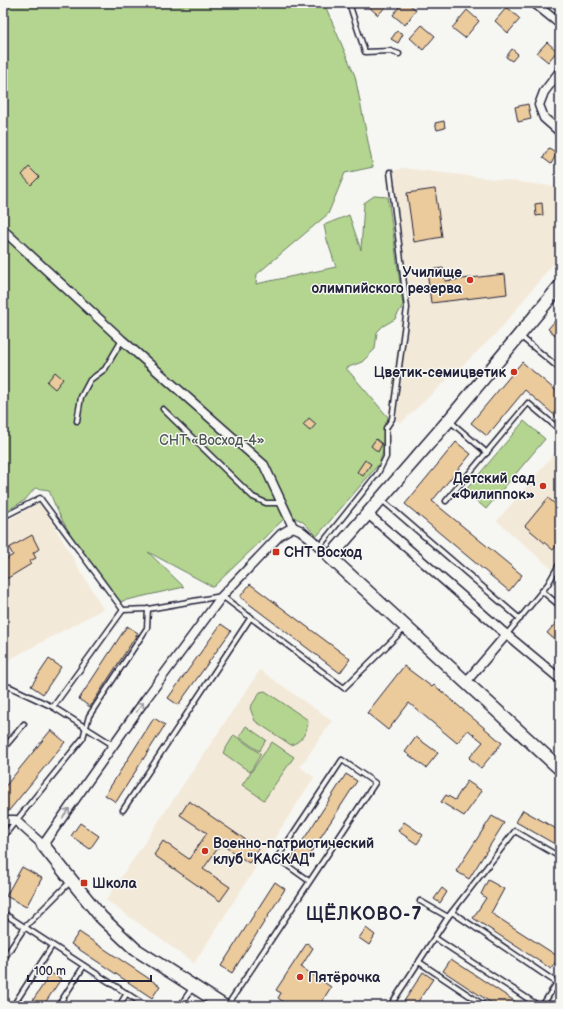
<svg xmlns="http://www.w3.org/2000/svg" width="563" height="1009" font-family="'Balsamiq Sans',sans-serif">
  <rect width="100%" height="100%" fill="#f6f6f2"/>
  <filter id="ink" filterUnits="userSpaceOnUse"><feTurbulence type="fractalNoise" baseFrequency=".025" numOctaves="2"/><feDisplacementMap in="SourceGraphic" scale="8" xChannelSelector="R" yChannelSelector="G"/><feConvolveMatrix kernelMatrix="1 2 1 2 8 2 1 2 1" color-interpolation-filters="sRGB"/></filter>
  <g filter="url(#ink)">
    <g fill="#f3e9d8">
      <polygon points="402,168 560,187 560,255 498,332 401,423 388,417 403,305 386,174"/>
      <polygon points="558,449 560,450 560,576 497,521"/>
      <polygon points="40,502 103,609 3,663 3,523"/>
      <polygon points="260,670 332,721 300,767 314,777 194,963 106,900"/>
    </g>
    <g fill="#b3d58f" stroke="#6a7c65">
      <path d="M3 3H324L355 76 373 167 345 173 328 214 257 274 256 284 336 267 327 240 324 225 349 215 361 250 364 203 374 196 388 197 403 305 395 319 383 326 377 332 375 349 362 362 346 368 388 417 384 449 379 464 317 536 302 521 288 515 213 587 148 552 184 587 118 602C93 567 63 531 49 490L35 488 25 500 3 513Z"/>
      <polygon points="524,421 545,439 486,509 465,491"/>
      <path d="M265 691 308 720C308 732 301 742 291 745L255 721 250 708 260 692Z"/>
      <polygon points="246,726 266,740 259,751 239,737"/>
      <polygon points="234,735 261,754 250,772 223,753"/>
      <polygon points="272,742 294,757 264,800 242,785"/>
    </g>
    <g fill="#ebca9c" stroke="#22223b">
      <polygon points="372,3 389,3 378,15 368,6"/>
      <polygon points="402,3 408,3 416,10 405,25 393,15"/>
      <polygon points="507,7 520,19 508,33 495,21"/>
      <polygon points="467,10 479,21 465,38 452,28"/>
      <polygon points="422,25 435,36 423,50 410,38"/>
      <polygon points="397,31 403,34 398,43 391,39"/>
      <polygon points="547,42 557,51 548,62 537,53"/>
      <polygon points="512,49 518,54 512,61 506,57"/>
      <polygon points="528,104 531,119 518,122 515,107"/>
      <polygon points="444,121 445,128 437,130 435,123"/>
      <polygon points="549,148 557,153 551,164 543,158"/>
      <polygon points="29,167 39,177 31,185 22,175"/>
      <polygon points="435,189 442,237 414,242 407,193"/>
      <polygon points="542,203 543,215 536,216 535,204"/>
      <polygon points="443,268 445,281 505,274 507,294 431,303 427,270"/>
      <polygon points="560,315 560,339 548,329"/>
      <polygon points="522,362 560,394 560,420 525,390 487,436 471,423"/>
      <polygon points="55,372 63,379 55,389 47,382"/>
      <polygon points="309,418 316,424 310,431 303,425"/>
      <polygon points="376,439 382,444 378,452 371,446"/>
      <polygon points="456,442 471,454 432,501 522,575 509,591 405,504"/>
      <polygon points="365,460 371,464 363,476 357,472"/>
      <polygon points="548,498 560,508 560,542 553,550 525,526"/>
      <polygon points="32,535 39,549 33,553 36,558 30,561 31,564 3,581 3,561 13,555 9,548"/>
      <polygon points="250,584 350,659 340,673 240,597"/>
      <polygon points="560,618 560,644 547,633"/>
      <polygon points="221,624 231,631 178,705 168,698"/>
      <polygon points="127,626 138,633 90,707 79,699"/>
      <polygon points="49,659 61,667 43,694 31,686"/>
      <polygon points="404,666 432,687 434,685 502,743 481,768 469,758 483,742 468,730 457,743 409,703 388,730 367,713"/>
      <polygon points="154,718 165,725 116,802 105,795"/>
      <polygon points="51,730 65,742 7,813 3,809 3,789"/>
      <polygon points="416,737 438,753 426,768 405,752"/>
      <polygon points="346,774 357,781 302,866 291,859"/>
      <polygon points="467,781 482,791 464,816 441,802 446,795 455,800"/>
      <polygon points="189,801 259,849 249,863 221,844 203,869 230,887 220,901 154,855 163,841 189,859 207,833 180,815"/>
      <polygon points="523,810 560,831 560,847 516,822"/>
      <polygon points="492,816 504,823 469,879 456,871"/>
      <polygon points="404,822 423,835 417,844 398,831"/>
      <polygon points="80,823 99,836 90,849 71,836"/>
      <polygon points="22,867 42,878 26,907 6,896"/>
      <polygon points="488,880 504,889 491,913 559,957 551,969 473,918 486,898 481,894"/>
      <polygon points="275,882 285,889 232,973 221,966"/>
      <polygon points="442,888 447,892 440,903 434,899"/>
      <polygon points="366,928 375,935 369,945 359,938"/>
      <polygon points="79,932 160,986 152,998 71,944"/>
      <polygon points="307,943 313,948 301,967 331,987 319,1006 289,1006 278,998 281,993 276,990"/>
      <polygon points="451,959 522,1006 496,1006 443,971"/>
      <polygon points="423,972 433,979 415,1006 401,1006"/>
      <polygon points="51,973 61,979 43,1006 29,1006"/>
    </g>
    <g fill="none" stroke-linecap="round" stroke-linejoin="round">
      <g stroke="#22223b" stroke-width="7">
        <g id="lane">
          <polyline points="349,3 365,52 390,51 399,54"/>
          <polyline points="520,336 560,369"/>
          <polyline points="163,409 253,497 266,503 281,503"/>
          <polyline points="77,421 81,397 90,380 105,369 122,340"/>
          <polyline points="451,422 487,453"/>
          <polyline points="382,500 520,619"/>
          <polyline points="446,501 528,403 560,430"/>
          <polyline points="3,517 40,498 123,610"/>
          <polyline points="319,547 378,473 386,457 386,428 392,419 407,308 390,172"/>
          <polyline points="542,591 560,606"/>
          <polyline points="123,610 148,609 222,596 344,688 405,628"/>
          <polyline points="507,634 548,584 560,563"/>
          <polyline points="3,686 10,687 53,707 113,745"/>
          <polyline points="53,707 123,610"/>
          <polyline points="3,749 24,724"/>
          <polyline points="123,810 251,617"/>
          <polyline points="3,837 83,738 89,716 147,628 148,609"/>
          <polyline points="420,901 448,917"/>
          <polyline points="452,912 557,983"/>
          <polyline points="3,913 146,1006"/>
          <polyline points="435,938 539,1006"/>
          <polyline points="3,960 25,927 71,881"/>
          <polyline points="419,962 485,1006"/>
          <polyline points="13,1006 52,946"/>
          <polyline points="58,1006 84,966"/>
          <polyline points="119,1006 127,993"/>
          <polyline points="180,1006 193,987"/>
          <polyline points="227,1006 375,783 342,760 277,858 309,881"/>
          <polyline points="390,1006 448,917 515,831 560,857"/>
          <polyline points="542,1006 560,978"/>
        </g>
      </g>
      <g stroke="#22223b" stroke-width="11">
        <g id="street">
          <polyline points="534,3 560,24"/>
          <polyline points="560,71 544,92 539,105 544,118 560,132"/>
          <polyline points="3,230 122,340 264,465 293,527"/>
          <polyline points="368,514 501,630 560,679"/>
          <polyline points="466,682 506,635"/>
          <polyline points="3,820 15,820 43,845 145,700 222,596 281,534 293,527 300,530 310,538 330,557"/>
        </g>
      </g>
      <g stroke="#22223b" stroke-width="15">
        <g id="secondary">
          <polyline points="560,286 449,420 330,557 560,769"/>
          <polyline points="43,845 101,917 135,949 224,1006"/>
        </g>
      </g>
      <use href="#lane" stroke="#f6f6f2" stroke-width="4"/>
      <use href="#street" stroke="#f6f6f2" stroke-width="8"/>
      <use href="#secondary" stroke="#f6f6f2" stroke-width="12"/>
    </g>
    <defs><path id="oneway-shaft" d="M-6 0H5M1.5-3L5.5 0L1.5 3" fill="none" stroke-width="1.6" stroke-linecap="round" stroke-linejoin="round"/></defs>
    <g stroke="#9797a0">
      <use href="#oneway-shaft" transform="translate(140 707) rotate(-55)"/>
      <use href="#oneway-shaft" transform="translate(66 813) rotate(-55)"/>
    </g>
  </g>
  <g fill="#c8321e" stroke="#f6f6f2" stroke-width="1.5">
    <circle cx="470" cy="280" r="4"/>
    <circle cx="514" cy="372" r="4"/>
    <circle cx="543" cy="486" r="4"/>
    <rect x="272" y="548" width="8" height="8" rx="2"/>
    <circle cx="205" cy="851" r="4"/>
    <rect x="80" y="879" width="8" height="8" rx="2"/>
    <circle cx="300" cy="977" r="4"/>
  </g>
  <g text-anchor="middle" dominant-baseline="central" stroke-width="3" stroke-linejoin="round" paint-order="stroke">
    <g font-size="14" font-weight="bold" fill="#22223b" stroke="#f6f6f2" text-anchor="start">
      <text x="462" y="272" text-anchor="end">Училище<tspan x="462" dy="16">олимпийского резерва</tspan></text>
      <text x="506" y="372" text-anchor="end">Цветик-семицветик</text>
      <text x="535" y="478" text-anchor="end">Детский сад<tspan x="535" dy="16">«Филиппок»</tspan></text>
      <text x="284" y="552">СНТ Восход</text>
      <text x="213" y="843">Военно-патриотический<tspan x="213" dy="16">клуб "КАСКАД"</tspan></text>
      <text x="92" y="883">Школа</text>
      <text x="308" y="977">Пятёрочка</text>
    </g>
    <g font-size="14" fill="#4e5854" stroke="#f6f6f2">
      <text x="212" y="440">СНТ «Восход-4»</text>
    </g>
    <g font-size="18" font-weight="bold" letter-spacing="1" fill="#22223b" stroke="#f6f6f2">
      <text x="364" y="914">ЩЁЛКОВО-7</text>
    </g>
  </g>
  <rect width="563" height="1009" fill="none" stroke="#f6f6f2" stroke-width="16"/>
  <rect x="8" y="8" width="547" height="993" fill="none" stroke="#22223b" stroke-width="1.5" filter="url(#ink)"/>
  <path d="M28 975v6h123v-6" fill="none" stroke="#22223b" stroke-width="2"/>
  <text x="34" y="975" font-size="12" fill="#22223b" stroke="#f6f6f2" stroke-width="3" paint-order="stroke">100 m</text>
</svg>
